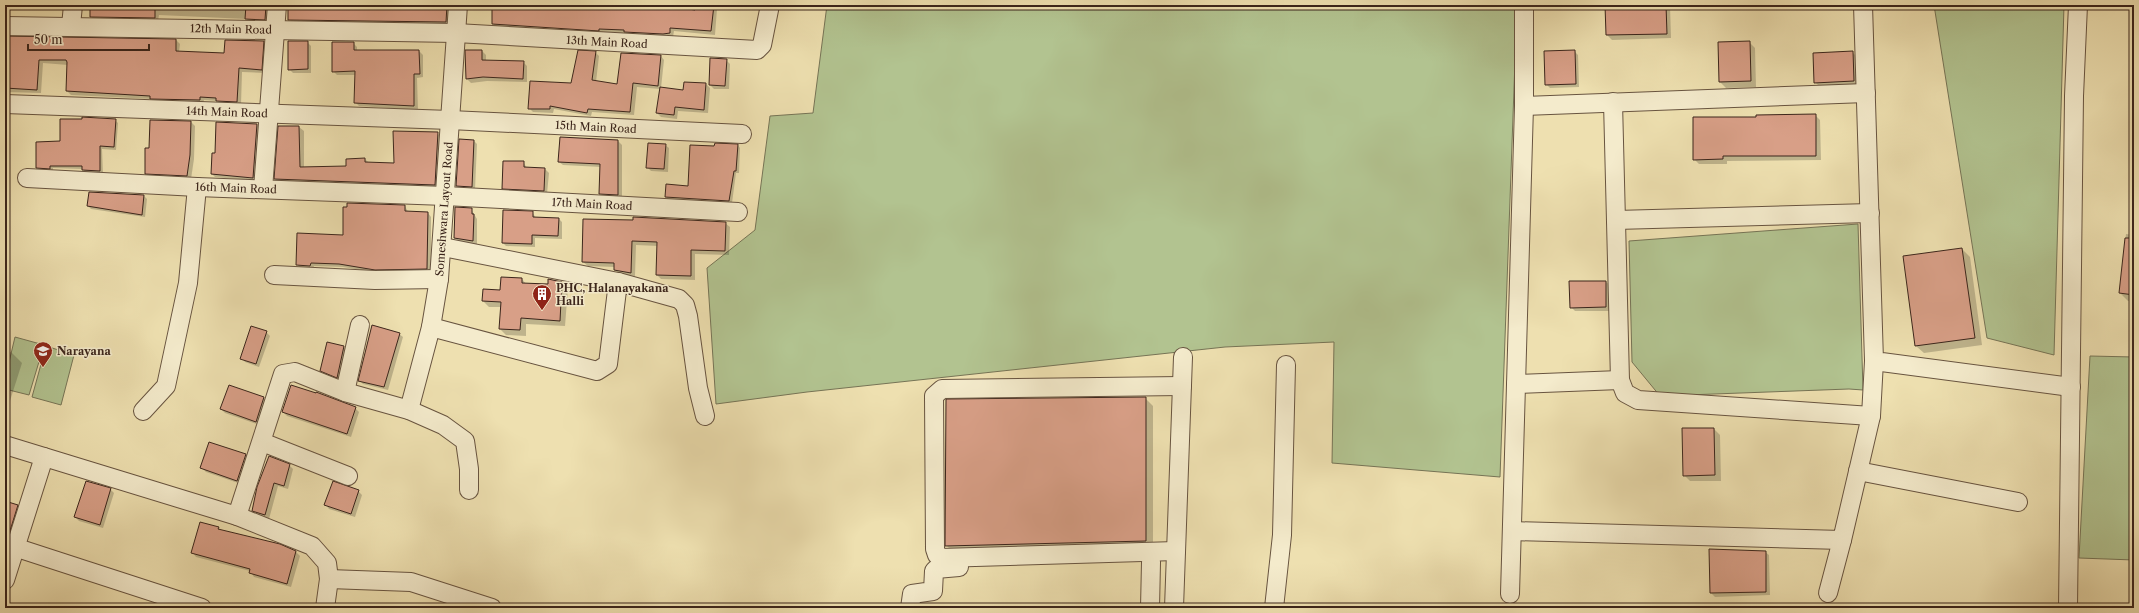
<svg xmlns="http://www.w3.org/2000/svg" width="2139" height="613" font-family="'Libre Caslon Text',serif">
  <rect width="100%" height="100%" fill="#eee0b0"/>
  <filter id="stains"><feTurbulence type="fractalNoise" baseFrequency=".005" numOctaves="4"/><feColorMatrix values="0 0 0 0 .2 0 0 0 0 .09 0 0 0 0 .02 0 0 0 .5 -.17"/></filter>
  <radialGradient id="worn" r=".72"><stop offset=".6" stop-color="#630" stop-opacity="0"/><stop offset="1" stop-color="#630" stop-opacity=".3"/></radialGradient>
  <g fill="#b2c390" stroke="#767456">
    <polygon points="827,5 1517,5 1500,477 1332,463 1334,342 1225,347 807,392 716,404 707,268 755,230 770,116 813,113"/>
    <polygon points="1934,5 2064,5 2054,355 1987,338"/>
    <polygon points="1858,224 1863,390 1849,389 1660,396 1632,362 1629,241"/>
    <polygon points="15,337 44,345 29,395 5,389 5,379"/>
    <polygon points="46,346 74,355 61,405 32,397"/>
    <polygon points="2090,356 2134,357 2134,560 2079,558"/>
  </g>
  <g fill="#0003">
    <polygon points="91,5 270,5 269,23 250,23 247,19 159,15 158,21 94,20 91,16"/>
    <polygon points="289,5 451,5 450,26 293,23 289,19"/>
    <polygon points="493,5 633,5 696,11 697,5 713,5 717,9 715,35 674,31 673,37 496,28 493,24"/>
    <polygon points="1606,5 1670,5 1671,38 1612,40 1607,35"/>
    <polygon points="5,38 176,40 180,44 179,52 225,54 263,42 267,45 265,73 242,72 241,105 221,104 218,101 204,100 203,104 155,102 152,99 71,95 67,91 68,65 43,63 41,93 5,92"/>
    <polygon points="307,42 311,46 311,73 293,73 289,69"/>
    <polygon points="1749,42 1755,48 1756,87 1726,88 1720,82"/>
    <polygon points="353,43 357,47 357,51 419,51 423,55 423,77 417,78 418,110 359,106 355,102 356,75 337,75 333,71"/>
    <polygon points="482,51 486,55 486,61 523,62 527,66 527,82 487,81 471,83 467,79"/>
    <polygon points="1574,51 1578,55 1579,87 1550,88 1546,84"/>
    <polygon points="595,52 599,56 596,82 618,85 661,56 664,60 661,88 684,91 706,84 710,88 708,113 678,111 677,119 661,117 657,113 660,89 637,87 634,115 592,112 591,116 554,109 553,113 533,112 529,108 572,84"/>
    <polygon points="1852,52 1858,58 1859,87 1821,88 1815,82"/>
    <polygon points="726,60 730,64 729,89 714,89 710,85"/>
    <polygon points="1815,115 1820,120 1821,160 1727,161 1727,164 1699,164 1694,159 1757,118"/>
    <polygon points="115,120 118,123 116,150 102,149 103,174 86,173 83,169 53,168 53,171 40,171 37,168"/>
    <polygon points="191,122 195,126 194,159 191,179 149,177 146,173 150,149"/>
    <polygon points="217,123 257,125 261,128 257,181 215,177 212,174 216,154"/>
    <polygon points="279,127 299,127 304,131 304,168 347,167 365,159 369,163 395,164 437,133 442,138 439,189 280,183 275,179"/>
    <polygon points="460,140 474,141 477,144 475,190 460,189 457,186"/>
    <polygon points="618,141 622,145 622,198 604,197 600,193 601,167 563,165 559,162"/>
    <polygon points="716,144 738,145 740,148 739,173 736,173 732,203 668,200 666,197 667,185 689,187"/>
    <polygon points="665,145 669,148 668,172 651,171 647,167"/>
    <polygon points="2134,158 2134,202 2130,198"/>
    <polygon points="523,162 527,168 545,169 549,173 547,194 507,192 503,188"/>
    <polygon points="90,193 144,196 147,199 145,217 91,209 88,206"/>
    <polygon points="405,206 408,212 428,213 431,217 431,272 379,273 343,267 314,266 313,269 300,268 297,264 344,236"/>
    <polygon points="471,209 477,219 477,245 459,242 455,238"/>
    <polygon points="532,212 536,218 559,219 562,222 562,239 535,238 535,247 506,246 503,243"/>
    <polygon points="584,220 725,223 730,227 729,255 695,254 695,280 661,279 657,275 658,246 636,245 635,276 619,274 615,270 615,267 588,266 583,262"/>
    <polygon points="2126,234 2134,235 2134,301 2128,301 2120,293"/>
    <polygon points="1962,249 1970,257 1982,345 1924,353 1916,346"/>
    <polygon points="522,279 526,284 549,285 562,282 568,288 565,326 526,324 526,336 506,335 500,329 501,307 489,307 483,301"/>
    <polygon points="1606,282 1610,285 1610,311 1575,311 1571,307"/>
    <polygon points="266,332 270,336 259,367 245,362 242,358"/>
    <polygon points="399,334 403,337 388,390 363,384 359,380"/>
    <polygon points="327,344 344,347 348,351 341,381 325,374 321,371"/>
    <polygon points="5,350 11,352 22,363 9,404 5,403"/>
    <polygon points="230,386 264,398 268,402 260,425 225,413 221,409"/>
    <polygon points="1145,398 1153,406 1153,549 954,553 946,545"/>
    <polygon points="355,408 359,412 351,437 287,416 283,412"/>
    <polygon points="1683,429 1714,429 1720,435 1721,481 1690,481 1684,475"/>
    <polygon points="246,455 250,458 241,484 206,472 202,468"/>
    <polygon points="267,462 289,465 293,469 288,489 278,486 269,519 257,514 253,510"/>
    <polygon points="110,489 114,493 103,528 79,521 75,517"/>
    <polygon points="358,491 362,495 355,517 329,509 326,505"/>
    <polygon points="5,502 17,506 21,510 12,538 5,537"/>
    <polygon points="218,527 221,531 279,545 296,552 300,556 291,587 254,577 250,571 196,557 193,553"/>
    <polygon points="1765,552 1769,555 1770,595 1715,597 1711,593"/>
  </g>
  <g fill="#d89f87" stroke="#3b251b">
    <polygon points="90,5 155,5 155,18 90,17"/>
    <polygon points="246,5 266,5 265,20 245,19"/>
    <polygon points="288,5 447,5 446,22 288,20"/>
    <polygon points="492,5 614,5 646,9 646,6 662,8 662,5 695,10 696,5 714,5 711,31 670,28 670,33 663,34 624,32 624,30 599,29 599,31 492,24"/>
    <polygon points="1605,5 1666,5 1667,34 1606,35"/>
    <polygon points="5,36 176,39 176,51 224,53 225,40 264,41 262,70 239,68 237,102 216,101 216,98 200,97 200,100 150,99 150,96 66,91 67,62 66,60 39,60 37,90 5,88"/>
    <polygon points="288,41 308,41 308,69 288,70"/>
    <polygon points="1750,41 1751,81 1719,82 1718,42"/>
    <polygon points="332,42 354,42 354,50 419,50 420,74 414,74 414,106 354,103 355,71 332,72"/>
    <polygon points="465,50 482,50 482,60 524,61 523,79 483,77 466,79"/>
    <polygon points="578,50 596,51 592,80 617,84 621,53 661,55 658,86 633,83 630,112 588,109 587,113 550,106 550,109 528,109 530,81 571,83"/>
    <polygon points="1575,50 1576,84 1545,85 1544,51"/>
    <polygon points="1853,51 1854,81 1814,83 1813,53"/>
    <polygon points="710,58 727,59 725,86 709,85"/>
    <polygon points="684,82 706,83 704,110 675,107 674,115 656,113 660,87 683,90"/>
    <polygon points="1816,114 1816,156 1723,156 1723,159 1693,160 1693,117 1756,117 1756,115"/>
    <polygon points="82,117 116,119 114,147 100,146 100,171 82,170 82,166 50,166 50,169 36,168 36,142 60,141 60,119 82,119"/>
    <polygon points="150,120 191,121 190,155 187,176 145,174 145,148 149,148"/>
    <polygon points="216,122 257,124 253,178 211,174 212,153 215,153"/>
    <polygon points="278,126 299,126 300,167 346,166 346,159 365,158 365,162 394,163 393,131 438,132 435,185 274,179"/>
    <polygon points="560,137 618,140 618,195 599,194 600,164 558,162"/>
    <polygon points="459,139 474,140 472,187 456,186"/>
    <polygon points="648,143 666,144 664,169 646,168"/>
    <polygon points="715,143 738,144 736,171 734,171 729,201 665,197 666,184 688,186 690,145 714,146"/>
    <polygon points="503,161 524,161 524,167 545,168 544,191 502,189"/>
    <polygon points="89,192 144,195 142,215 87,206"/>
    <polygon points="347,203 405,205 405,211 428,212 427,269 375,270 339,264 311,263 310,266 296,265 297,233 343,235 343,207 347,207"/>
    <polygon points="455,207 472,208 472,214 474,214 473,241 454,238"/>
    <polygon points="503,210 533,211 533,217 559,218 558,236 532,235 532,244 502,243"/>
    <polygon points="633,217 726,222 725,251 691,250 691,276 656,275 657,242 632,241 631,273 614,270 614,263 582,262 583,219 633,220"/>
    <polygon points="2125,238 2134,238 2134,295 2119,293"/>
    <polygon points="1962,248 1975,338 1915,346 1903,256"/>
    <polygon points="501,277 522,278 522,283 548,284 548,279 562,282 560,321 521,318 520,330 499,329 501,302 482,301 483,289 500,290"/>
    <polygon points="1569,281 1606,281 1606,307 1570,308"/>
    <polygon points="372,325 400,333 384,387 358,381"/>
    <polygon points="251,326 267,331 256,364 240,359"/>
    <polygon points="327,342 344,346 337,378 320,371"/>
    <polygon points="229,385 264,397 256,422 220,409"/>
    <polygon points="291,385 316,393 316,392 356,407 347,434 282,412"/>
    <polygon points="1146,397 1146,541 945,546 946,399"/>
    <polygon points="1682,428 1714,428 1715,475 1683,476"/>
    <polygon points="209,442 246,454 237,481 200,468"/>
    <polygon points="269,456 290,464 284,486 274,483 265,515 252,511 257,487"/>
    <polygon points="86,481 111,488 100,525 74,517"/>
    <polygon points="333,481 359,490 351,514 324,505"/>
    <polygon points="5,501 18,505 9,534 5,534"/>
    <polygon points="200,522 219,527 218,529 280,544 296,551 287,584 249,573 250,569 191,553"/>
    <polygon points="1709,549 1766,551 1766,592 1710,593"/>
  </g>
  <g fill="none" stroke-linecap="round" stroke-linejoin="round">
    <g stroke="#685440" stroke-width="20">
      <g id="minor">
        <polyline points="1863,5 1874,361 2071,387"/>
        <polyline points="5,26 456,33 757,50 762,45 770,5"/>
        <polyline points="71,26 73,5"/>
        <polyline points="1613,102 1620,380 1625,393 1638,400 1871,416"/>
        <polyline points="5,104 450,120 742,134"/>
        <polyline points="1524,106 1866,93"/>
        <polyline points="27,178 197,187 445,196 738,212"/>
        <polyline points="263,189 277,5"/>
        <polyline points="1616,220 1870,213"/>
        <polyline points="443,247 618,282 679,299 685,305 688,316 698,388 705,416"/>
        <polyline points="274,275 375,280 439,279"/>
        <polyline points="431,327 597,371 608,364 618,282"/>
        <polyline points="1516,384 1620,380"/>
        <polyline points="345,392 360,325"/>
        <polyline points="409,410 431,327 439,279 458,5"/>
        <polyline points="143,411 166,386 188,283 197,187"/>
        <polyline points="262,442 348,476"/>
        <polyline points="5,445 237,516 312,546 327,563 329,579 325,608"/>
        <polyline points="1858,471 2018,502"/>
        <polyline points="237,516 283,374 295,372 345,392 409,410 443,425 465,441 469,469 469,490"/>
        <polyline points="1512,531 1842,540 1871,416 1874,361"/>
        <polyline points="5,544 202,608"/>
        <polyline points="1176,551 941,558 937,555 935,549 934,396 942,389 1182,386"/>
        <polyline points="329,579 411,582 492,608"/>
        <polyline points="5,580 44,457"/>
        <polyline points="1828,593 1842,540"/>
        <polyline points="1510,594 1524,106 1524,5"/>
        <polyline points="910,608 912,594 933,591 934,571 936,569 959,567"/>
        <polyline points="1150,608 1151,562"/>
        <polyline points="1174,608 1183,357"/>
        <polyline points="1274,608 1282,535 1286,365"/>
        <polyline points="2068,608 2074,96 2078,5"/>
      </g>
    </g>
    <use href="#minor" stroke="#f4ebcc" stroke-width="18"/>
  </g>
  <defs>
    <g id="building-pin" transform="scale(1)"><path d="M0 17L-7.5 6A9.5 9.5 0 1 1 7.5 6Z" fill="#8f2418" stroke="#f4ebcc"/><path d="M-4-6H4V6H1V3H-1V6H-4ZM-2.5-4.3h1.7v1.8h-1.7ZM.8-4.3h1.7v1.8H.8ZM-2.5-1h1.7V.8h-1.7ZM.8-1h1.7V.8H.8Z" fill="#fff"/></g>
    <g id="school-pin" transform="scale(1)"><path d="M0 17L-7.5 6A9.5 9.5 0 1 1 7.5 6Z" fill="#8f2418" stroke="#f4ebcc"/><path d="M0-5L7-2L0 1L-7-2ZM-4 1L0 2.5L4 1V4Q0 6-4 4Z" fill="#fff"/></g>
  </defs>
  <g fill-rule="evenodd">
    <use href="#building-pin" x="542" y="294"/>
    <use href="#school-pin" x="43" y="351"/>
  </g>
  <g text-anchor="middle" dominant-baseline="central" stroke-width="3" stroke-linejoin="round" paint-order="stroke">
    <g font-size="11" fill="#3b251b" stroke="#f4ebcc">
      <text transform="translate(231 29) rotate(1)">12th Main Road</text>
      <text transform="translate(607 42) rotate(3)">13th Main Road</text>
      <text transform="translate(227 112) rotate(2)">14th Main Road</text>
      <text transform="translate(596 127) rotate(3)">15th Main Road</text>
      <text transform="translate(236 188) rotate(2)">16th Main Road</text>
      <text transform="translate(592 204) rotate(3)">17th Main Road</text>
      <text transform="translate(444 209) rotate(-86)">Someshwara Layout Road</text>
    </g>
    <g font-size="11" font-weight="bold" fill="#3b251b" stroke="#f4ebcc" text-anchor="start">
      <text x="556" y="288">PHC, Halanayakana<tspan x="556" dy="13">Halli</tspan></text>
      <text x="57" y="351">Narayana</text>
    </g>
  </g>
  <rect width="2139" height="613" fill="none" stroke="#eee0b0" stroke-width="20"/>
  <rect x="6" y="6" width="2127" height="601" fill="none" stroke="#3b251b" stroke-width="2"/>
  <rect x="10" y="10" width="2119" height="593" fill="none" stroke="#3b251b"/>
  <path d="M28 44v6h121v-6" fill="none" stroke="#3b251b" stroke-width="2"/>
  <text x="34" y="44" font-size="12" fill="#3b251b" stroke="#f4ebcc" stroke-width="3" paint-order="stroke">50 m</text>
  <rect width="100%" height="100%" filter="url(#stains)"/>
  <rect width="100%" height="100%" fill="url(#worn)"/>
</svg>
